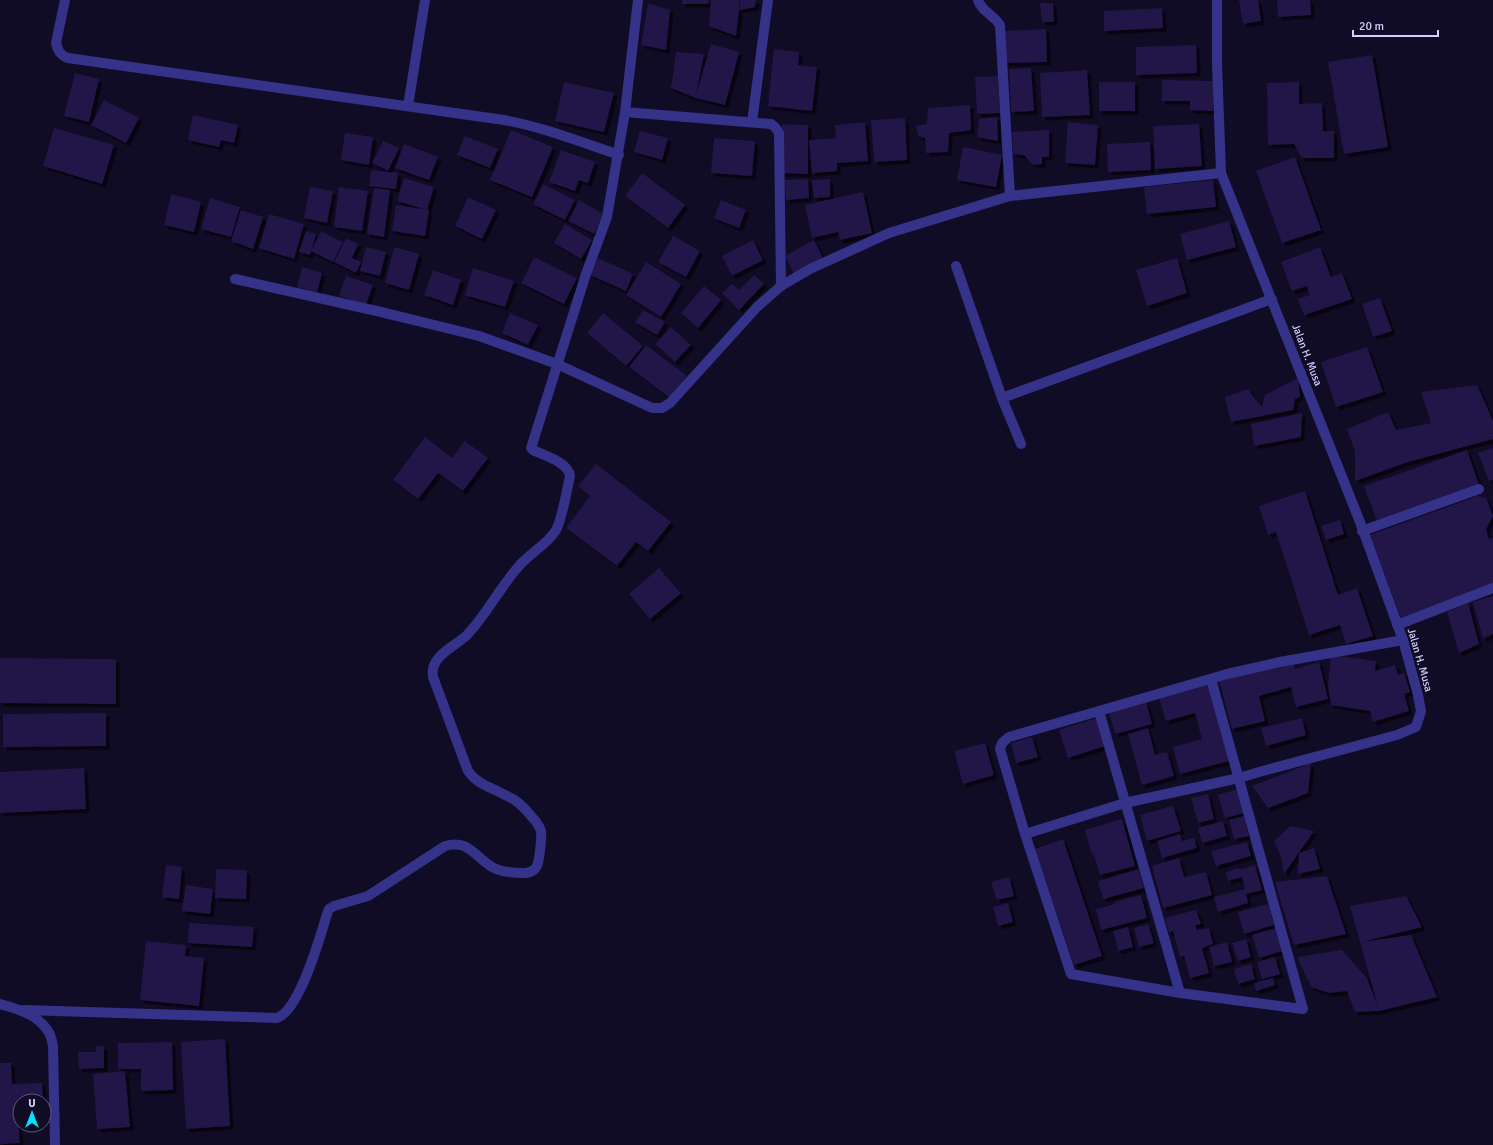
<svg xmlns="http://www.w3.org/2000/svg" width="1493" height="1145" font-family="Signika,sans-serif">
  <defs>
    <filter id="shadow"><feDropShadow dx="3.5" dy="3.5" stdDeviation="0" flood-color="#0009"/></filter>
  </defs>
  <rect width="100%" height="100%" fill="#100c25"/>
  <g fill="#201648" filter="url(#shadow)">
    <rect x="682" y="0" width="26" height="4"/>
    <polygon points="711,0 739,0 739,10 736,36 709,26"/>
    <polygon points="740,0 756,0 755,7 739,10"/>
    <polygon points="1239,0 1258,0 1261,21 1243,24"/>
    <polygon points="1277,0 1310,0 1311,15 1278,17"/>
    <polygon points="648,3 670,10 666,50 641,45"/>
    <polygon points="1040,3 1053,3 1054,22 1042,22"/>
    <polygon points="1162,8 1163,28 1104,31 1104,11"/>
    <polygon points="1046,29 1047,62 1005,63 1005,31"/>
    <polygon points="711,44 739,52 725,105 696,98 671,88 676,52 704,54 696,95"/>
    <polygon points="1196,45 1197,73 1136,75 1136,47"/>
    <polygon points="774,49 799,52 798,65 817,67 812,111 768,106"/>
    <polygon points="1372,55 1388,147 1344,154 1328,62"/>
    <polygon points="1031,68 1034,111 1011,112 1009,69"/>
    <polygon points="1087,70 1090,115 1042,117 1040,73"/>
    <polygon points="75,73 99,79 89,122 64,116"/>
    <polygon points="998,76 1000,113 977,114 975,77"/>
    <polygon points="1162,80 1214,81 1213,111 1190,110 1190,101 1162,101"/>
    <polygon points="564,82 614,93 604,132 555,121"/>
    <rect x="1099" y="82" width="36" height="29"/>
    <polygon points="1299,82 1299,104 1322,103 1323,131 1334,131 1334,158 1302,158 1294,144 1268,145 1267,83"/>
    <polygon points="104,100 139,118 126,143 91,125"/>
    <polygon points="970,105 971,130 949,133 948,152 926,153 925,138 918,136 916,126 927,124 928,108"/>
    <polygon points="193,115 238,125 234,143 221,140 219,147 188,140"/>
    <polygon points="997,117 998,141 977,137 979,119"/>
    <polygon points="905,118 907,160 874,162 871,120"/>
    <polygon points="865,122 868,161 837,163 837,171 812,173 809,140 836,138 835,125"/>
    <polygon points="1068,122 1098,125 1095,165 1065,163"/>
    <polygon points="782,124 808,125 808,174 780,173"/>
    <polygon points="1199,124 1202,166 1155,169 1153,126"/>
    <polygon points="54,128 114,145 102,184 43,166"/>
    <polygon points="511,130 553,147 532,197 490,180"/>
    <polygon points="1049,130 1049,157 1042,157 1042,164 1033,165 1024,155 1013,154 1012,132"/>
    <polygon points="640,131 668,138 662,160 634,152"/>
    <polygon points="345,133 373,137 369,165 341,160"/>
    <polygon points="465,136 498,149 490,168 457,155"/>
    <polygon points="714,138 755,141 752,176 711,173"/>
    <polygon points="383,141 399,148 388,171 372,163"/>
    <polygon points="1150,142 1151,170 1108,172 1107,144"/>
    <polygon points="404,144 438,157 429,180 395,168"/>
    <polygon points="963,147 1002,155 996,187 957,180"/>
    <polygon points="561,150 595,162 588,183 579,180 575,191 549,182"/>
    <polygon points="1295,157 1321,230 1282,243 1256,171"/>
    <polygon points="371,170 398,173 396,189 369,186"/>
    <polygon points="642,173 685,205 668,228 625,196"/>
    <polygon points="404,178 434,187 427,210 397,201"/>
    <polygon points="808,179 809,198 786,200 785,180"/>
    <polygon points="830,179 830,197 814,198 812,180"/>
    <polygon points="1213,180 1216,207 1147,214 1144,187"/>
    <polygon points="543,184 575,200 565,220 533,204"/>
    <polygon points="310,187 333,191 327,223 304,218"/>
    <polygon points="339,187 368,191 362,231 334,227"/>
    <polygon points="374,188 390,190 384,237 367,234"/>
    <polygon points="863,192 872,233 840,240 838,232 812,238 805,205"/>
    <polygon points="171,194 201,202 194,232 164,225"/>
    <polygon points="468,197 496,210 482,239 455,226"/>
    <polygon points="210,198 240,207 231,237 201,229"/>
    <polygon points="579,200 604,214 594,234 568,221"/>
    <polygon points="721,200 746,210 739,228 714,218"/>
    <polygon points="396,205 429,210 425,236 392,231"/>
    <polygon points="241,210 263,217 253,249 231,241"/>
    <polygon points="269,214 304,224 294,259 259,248"/>
    <polygon points="1229,221 1236,247 1187,260 1180,234"/>
    <polygon points="565,224 592,240 581,259 554,243"/>
    <polygon points="306,231 316,234 310,255 299,252"/>
    <polygon points="321,231 343,242 333,262 311,251"/>
    <polygon points="673,236 700,251 686,277 658,262"/>
    <polygon points="346,238 358,244 352,258 361,262 356,273 334,262"/>
    <polygon points="753,240 763,260 732,276 722,256"/>
    <polygon points="814,240 823,258 794,274 785,256"/>
    <polygon points="366,247 386,252 380,276 360,271"/>
    <polygon points="394,247 419,254 409,290 385,283"/>
    <polygon points="1320,247 1331,277 1342,273 1352,299 1304,315 1298,299 1310,295 1307,286 1292,291 1281,262"/>
    <polygon points="534,257 577,278 564,304 521,283"/>
    <polygon points="598,258 633,274 626,291 590,275"/>
    <polygon points="1177,258 1187,293 1147,306 1136,270"/>
    <polygon points="646,262 681,284 661,317 626,295"/>
    <polygon points="302,267 322,273 317,293 297,287"/>
    <polygon points="473,268 514,281 505,307 465,295"/>
    <polygon points="433,270 461,280 453,305 424,295"/>
    <polygon points="754,275 764,284 739,310 722,293 732,284 739,290"/>
    <polygon points="346,276 373,285 366,305 339,296"/>
    <polygon points="704,286 721,300 698,328 681,313"/>
    <polygon points="1380,298 1392,331 1373,337 1362,304"/>
    <polygon points="643,310 665,322 657,335 635,322"/>
    <polygon points="510,313 538,325 528,345 502,333"/>
    <polygon points="603,313 643,346 626,366 587,333"/>
    <polygon points="671,327 691,345 675,362 655,344"/>
    <polygon points="646,345 687,376 670,398 629,367"/>
    <polygon points="1367,347 1383,392 1336,407 1321,362"/>
    <polygon points="1298,378 1300,397 1295,399 1293,410 1231,422 1225,397 1249,389 1251,394 1262,407 1265,395"/>
    <polygon points="1477,385 1493,421 1493,439 1408,462 1355,481 1355,451 1347,429 1388,412 1396,430 1431,423 1421,392"/>
    <polygon points="1302,413 1301,437 1254,446 1251,424"/>
    <polygon points="425,437 452,458 465,441 488,458 463,491 438,473 418,499 393,480"/>
    <polygon points="1493,448 1493,480 1489,481 1478,453"/>
    <polygon points="1467,450 1479,485 1377,521 1364,486"/>
    <polygon points="596,464 671,522 648,551 636,542 617,566 566,528 590,496 578,486"/>
    <polygon points="1305,491 1338,595 1357,588 1373,636 1346,644 1340,625 1309,635 1276,532 1268,535 1259,506"/>
    <polygon points="1478,496 1486,498 1493,516 1486,529 1489,539 1493,538 1493,585 1401,618 1370,535"/>
    <polygon points="1340,520 1344,534 1326,540 1321,526"/>
    <polygon points="659,568 681,593 650,619 629,594"/>
    <polygon points="1493,596 1493,634 1483,639 1473,602"/>
    <polygon points="1468,603 1479,644 1459,653 1447,612"/>
    <polygon points="1331,655 1376,661 1375,671 1395,665 1398,675 1404,673 1410,692 1404,694 1409,711 1373,722 1370,711 1331,705 1328,685"/>
    <polygon points="0,658 116,659 116,704 0,703"/>
    <polygon points="1319,662 1328,699 1296,707 1291,687 1259,696 1265,721 1232,729 1219,680 1273,668 1274,669 1294,664 1295,669"/>
    <polygon points="1208,684 1229,761 1180,774 1173,747 1202,739 1195,713 1166,721 1159,697"/>
    <polygon points="1146,702 1152,724 1115,734 1109,712"/>
    <polygon points="106,713 106,746 3,747 3,714"/>
    <polygon points="1097,718 1105,746 1068,758 1059,730"/>
    <polygon points="1302,718 1306,735 1266,746 1261,728"/>
    <polygon points="1148,728 1155,755 1167,752 1174,776 1142,785 1128,734"/>
    <polygon points="1032,737 1038,757 1016,763 1011,743"/>
    <polygon points="985,743 994,775 963,784 954,751"/>
    <polygon points="1311,763 1308,793 1268,808 1252,786"/>
    <polygon points="84,768 86,809 0,813 0,772"/>
    <polygon points="1237,789 1244,813 1225,818 1218,795"/>
    <polygon points="1208,794 1214,819 1198,823 1191,798"/>
    <polygon points="1173,806 1181,831 1147,841 1140,815"/>
    <polygon points="1244,816 1249,836 1234,839 1229,820"/>
    <polygon points="1122,819 1135,866 1100,875 1094,855 1092,855 1085,830"/>
    <polygon points="1223,821 1227,836 1202,843 1198,828"/>
    <polygon points="1290,826 1314,831 1284,874 1281,857 1274,841"/>
    <polygon points="1180,834 1182,841 1194,838 1197,848 1162,858 1157,841"/>
    <polygon points="1063,839 1102,956 1074,965 1035,849"/>
    <polygon points="1247,842 1251,856 1216,866 1211,851"/>
    <polygon points="1314,848 1320,869 1298,874 1299,853"/>
    <polygon points="1179,858 1184,877 1206,872 1212,895 1163,908 1152,866"/>
    <polygon points="166,865 182,867 179,899 162,897"/>
    <polygon points="1255,865 1262,890 1246,894 1248,903 1218,912 1214,897 1245,889 1242,877 1228,881 1226,872 1239,868 1239,870"/>
    <polygon points="216,869 247,870 246,899 215,898"/>
    <polygon points="1139,869 1144,888 1103,899 1098,881"/>
    <polygon points="1327,876 1346,934 1294,945 1275,882"/>
    <polygon points="1009,877 1014,896 997,900 991,882"/>
    <polygon points="186,885 213,889 210,914 182,911"/>
    <polygon points="1141,895 1147,918 1101,930 1096,909 1115,904 1114,902"/>
    <polygon points="1406,896 1422,927 1362,942 1411,935 1437,997 1379,1011 1355,1012 1347,991 1329,993 1311,987 1297,957 1342,950 1367,978 1378,1007 1350,906"/>
    <polygon points="1008,903 1013,922 998,926 993,907"/>
    <polygon points="1268,904 1274,925 1244,934 1238,912"/>
    <polygon points="1196,910 1201,924 1195,925 1197,930 1209,928 1213,944 1202,948 1209,973 1190,978 1184,956 1180,957 1173,931 1169,933 1165,918"/>
    <polygon points="189,923 254,927 252,947 188,943"/>
    <polygon points="1148,924 1154,943 1139,947 1134,928"/>
    <polygon points="1128,927 1133,947 1118,951 1113,931"/>
    <polygon points="1276,928 1282,951 1259,958 1252,935"/>
    <polygon points="1246,939 1251,957 1238,961 1232,943"/>
    <polygon points="146,941 186,945 185,956 204,958 199,1006 140,1000"/>
    <polygon points="1227,942 1232,962 1214,966 1209,947"/>
    <polygon points="1275,957 1280,974 1262,979 1257,962"/>
    <polygon points="1251,964 1255,979 1238,984 1234,969"/>
    <polygon points="1273,978 1275,985 1256,991 1254,983"/>
    <polygon points="225,1039 230,1126 186,1129 181,1042"/>
    <polygon points="172,1042 173,1090 141,1091 141,1069 118,1069 118,1043"/>
    <polygon points="96,1046 104,1046 104,1068 79,1069 78,1052 96,1052"/>
    <polygon points="0,1063 11,1063 12,1084 42,1083 43,1101 20,1101 20,1110 17,1110 20,1143 0,1144"/>
    <polygon points="125,1071 130,1127 97,1129 93,1074"/>
  </g>
  <g fill="none" stroke-linecap="round" stroke-linejoin="round">
    <g stroke="#353289" stroke-width="10">
      <path d="M65 0 56 43C58 51 60 55 68 58L504 120C543 127 581 142 619 155"/>
      <path d="M978 0C981 11 994 15 1000 25L1010 196"/>
      <polyline points="408,106 425,0"/>
      <polyline points="625,112 771,124 775,127 779,133 781,286"/>
      <polyline points="752,122 768,0"/>
      <polyline points="956,266 1002,398 1021,444"/>
      <polyline points="235,279 381,312 479,336 557,364 652,408 662,408 670,403 757,307 781,286 810,269 889,233 1010,196 1221,173"/>
      <polyline points="1002,398 1272,299"/>
      <polyline points="1362,531 1479,489"/>
      <polyline points="1397,625 1493,588"/>
      <polyline points="1211,679 1303,1009 1180,993 1071,974 1025,834 1000,749 1002,743 1009,737 1227,674 1280,662 1403,640"/>
      <polyline points="1099,711 1180,993"/>
      <polyline points="1025,834 1125,803 1239,778 1259,772 1397,735 1416,727 1421,711 1418,695 1403,640 1360,522 1221,173 1217,63 1217,0"/>
      <path d="M0 1004C18 1009 37 1014 48 1031 51 1035 52 1041 53 1046L55 1145"/>
      <path d="M24 1010 277 1018C300 1010 320 937 327 914L329 909 334 906 368 896 445 846C468 839 474 856 492 867 500 872 515 873 524 873 534 873 538 867 539 858 540 849 542 840 541 831 539 825 535 820 531 816 519 801 512 798 495 790 484 785 475 781 468 771L433 677C429 656 455 647 467 635 487 614 500 587 519 566 529 554 549 543 556 530 562 520 567 489 570 476 568 462 545 456 533 450L531 448 586 274 607 217 625 112 638 0"/>
    </g>
  </g>
  <g text-anchor="middle" dominant-baseline="central" stroke-width="3" stroke-linejoin="round" paint-order="stroke">
    <g font-size="11" fill="#d5cfff" stroke="#100c25">
      <text transform="translate(1307 355) rotate(69)">Jalan H. Musa</text>
      <text transform="translate(1420 660) rotate(74)">Jalan H. Musa</text>
    </g>
  </g>
  <g transform="translate(32 1113)"><circle r="19" fill="#100c25" stroke="#5f5a7c"/>
  <path d="M0-3L7 15L0 10L-7 15Z" fill="#00e2fa"/>
  <text y="-6" font-size="11" font-weight="bold" text-anchor="middle" fill="#d5cfff">U</text>
  </g>
  <path d="M1353 30v6h85v-6" fill="none" stroke="#d5cfff" stroke-width="2"/>
  <text x="1359" y="30" font-size="12" fill="#d5cfff" stroke="#100c25" stroke-width="3" paint-order="stroke">20 m</text>
</svg>
